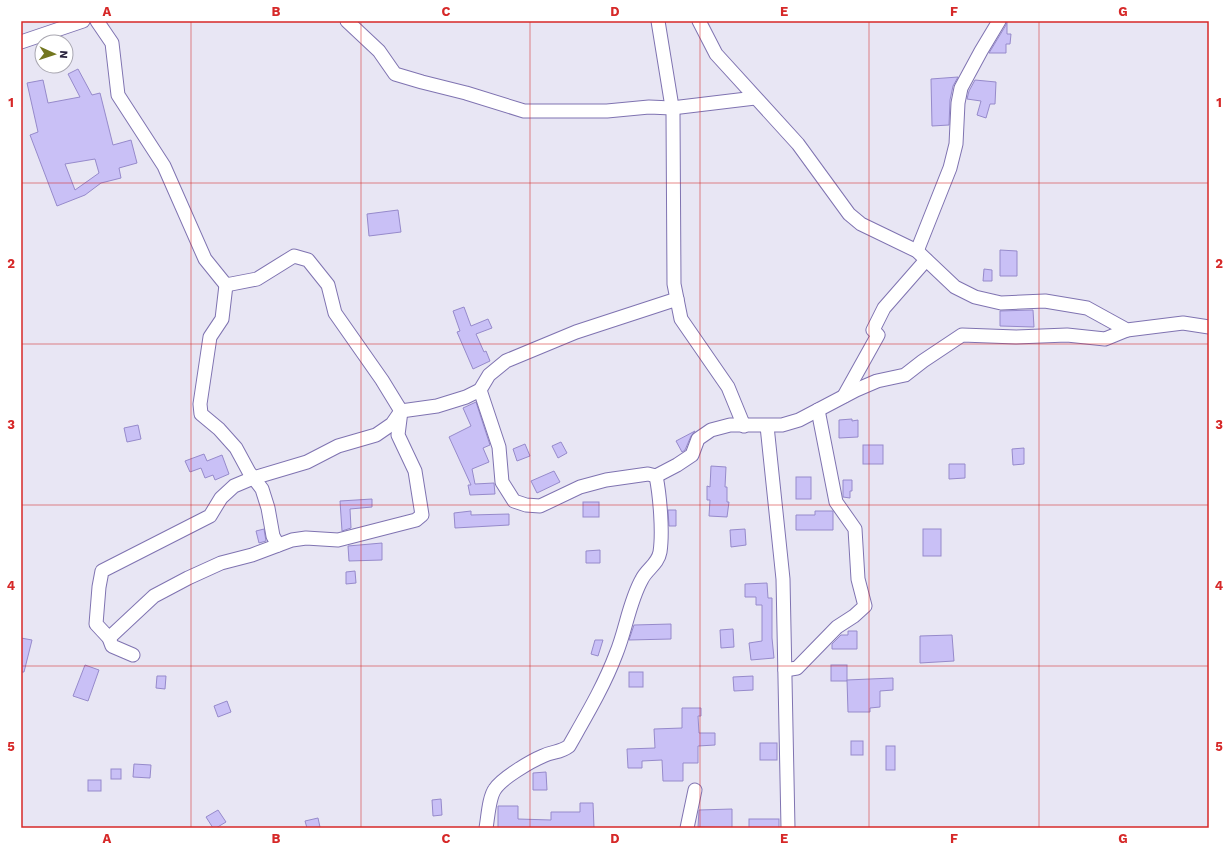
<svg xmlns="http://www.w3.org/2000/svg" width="1230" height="849" font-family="'Work Sans',sans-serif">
  <rect width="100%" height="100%" fill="#e8e6f4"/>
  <g fill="#c9c0f6" stroke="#968acb" fill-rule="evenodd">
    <polygon points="1007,21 1007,34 1011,34 1010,44 1006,44 1006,53 989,53 1006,25"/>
    <path d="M78 69 92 95 100 93 113 145 131 140 137 163 119 168 121 178 101 183 85 195 57 206 30 135 38 132 27 83 43 80 48 103 80 97 68 74ZM95 159 99 173 75 190 65 164Z"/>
    <polygon points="958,77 953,86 950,100 949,125 932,126 931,79"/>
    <polygon points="975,80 996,82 995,104 990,104 986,118 977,115 981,101 967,99 969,91"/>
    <polygon points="398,210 401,232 369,236 367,214"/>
    <polygon points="1000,250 1017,251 1017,276 1000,276"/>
    <polygon points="984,269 992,270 992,281 983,281"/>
    <polygon points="464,307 471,326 488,319 492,328 476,334 484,352 486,351 490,361 473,369 457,332 460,331 453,311"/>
    <polygon points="1033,310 1034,327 1000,326 1000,311"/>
    <polygon points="476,402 490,445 483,448 489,462 472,469 475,484 494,483 495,494 470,495 468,485 471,485 449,437 471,426 463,408"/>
    <polygon points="852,419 852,421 858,420 858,437 839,438 839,420"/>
    <polygon points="138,425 141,439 127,442 124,428"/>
    <polygon points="695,431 691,436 685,450 682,452 676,441"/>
    <polygon points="561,442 567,453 558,458 552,446"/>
    <polygon points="525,444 530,456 517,461 513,449"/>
    <rect x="863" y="445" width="20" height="19"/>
    <polygon points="1024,448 1024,464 1013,465 1012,449"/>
    <polygon points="204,454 207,461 222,455 229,474 215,480 213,475 205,478 201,468 190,472 185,461"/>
    <polygon points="949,464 965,464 965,478 949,479"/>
    <polygon points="711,466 726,467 725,487 727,487 727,502 729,502 727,517 709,516 710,500 707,500 707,486 710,487"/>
    <polygon points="554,471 560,482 537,493 531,481"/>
    <rect x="796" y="477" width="15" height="22"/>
    <polygon points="843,480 852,480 852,491 850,491 850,498 843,497"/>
    <polygon points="372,499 372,507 350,509 351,528 342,531 340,501"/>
    <rect x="583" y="502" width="16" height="15"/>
    <polygon points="668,510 676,510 676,526 669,526"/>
    <polygon points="471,511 471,515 509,514 509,525 455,528 454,513"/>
    <polygon points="815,511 833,511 833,530 796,530 796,515 815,515"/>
    <polygon points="264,529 266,541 259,543 256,531"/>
    <polygon points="745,529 746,545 731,547 730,530"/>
    <rect x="923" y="529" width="18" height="27"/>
    <polygon points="382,543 382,560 349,561 348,546"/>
    <polygon points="600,550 600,563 586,563 586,551"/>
    <polygon points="355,571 356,583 346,584 346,572"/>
    <polygon points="767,583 768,598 772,598 772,638 774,658 751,660 749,643 762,641 762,605 756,605 756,597 745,597 745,584"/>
    <polygon points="671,624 671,639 629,640 634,625"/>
    <polygon points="733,629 734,647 721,648 720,630"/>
    <polygon points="848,631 857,631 857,649 832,649 832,644 841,635 848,635"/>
    <polygon points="952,635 954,661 920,663 920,636"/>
    <polygon points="21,638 32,640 24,672 21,672"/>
    <polygon points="595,640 603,640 598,656 591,654"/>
    <polygon points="85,665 99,670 88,701 73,696"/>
    <rect x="831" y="665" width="16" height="16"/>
    <rect x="629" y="672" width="14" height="15"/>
    <polygon points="157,676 166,676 165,689 156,688"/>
    <polygon points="753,676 753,690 734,691 733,677"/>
    <polygon points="893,678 893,690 880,691 880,707 870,708 870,712 848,712 847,680"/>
    <polygon points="227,701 231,712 218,717 214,706"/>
    <polygon points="682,708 701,708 701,716 698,716 699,733 715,733 715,745 698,746 698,763 683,763 683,781 663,781 662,760 642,761 642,768 628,768 627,749 655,748 654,729 682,728"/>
    <rect x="851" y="741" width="12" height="14"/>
    <rect x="760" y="743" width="17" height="17"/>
    <rect x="886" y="746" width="9" height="24"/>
    <polygon points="134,764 151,765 150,778 133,777"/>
    <rect x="111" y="769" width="10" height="10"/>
    <polygon points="546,772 547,790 533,790 533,773"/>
    <rect x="88" y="780" width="13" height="11"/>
    <polygon points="441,799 442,815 433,816 432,800"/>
    <polygon points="580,803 593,803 594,828 498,828 498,806 518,806 518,819 551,820 551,812 580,812"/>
    <polygon points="732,809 732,828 698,827 699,810"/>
    <polygon points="218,810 226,822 216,828 213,828 206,817"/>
    <polygon points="318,818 320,827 307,828 305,821"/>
    <rect x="749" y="819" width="30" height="9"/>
  </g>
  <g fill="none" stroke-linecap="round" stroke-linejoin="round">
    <g stroke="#7f73b1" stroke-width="15">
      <g id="minor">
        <polyline points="97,21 112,43 118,95 164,166 205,259 226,285 257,279 294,256 308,260 328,285 335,313 382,380 401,411 437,406 466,397 480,390 489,375 506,361 576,332 677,299"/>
        <polyline points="347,21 379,51 395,74 422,82 466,93 524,111 607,111 649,107 672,108 755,98"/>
        <polyline points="658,21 673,113 674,284 681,319 728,387 744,426"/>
        <polyline points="699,21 716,54 798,144 849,214 861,224 917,251 955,287 975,297 1001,303 1045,301 1087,308 1127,330 1183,323 1209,327"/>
        <polyline points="21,42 83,21"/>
        <polyline points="917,251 950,168 956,144 958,103 961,88 981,51 999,21"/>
        <polyline points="226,285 222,319 210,337 200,404 201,414 219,429 236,448 249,472 262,489 268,508 273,536 278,545"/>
        <polyline points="480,390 499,447 502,482 514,501 526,505 540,506 580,487 606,480 648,474 656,476 677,465 692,455 698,439 711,430 730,425 782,425 799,420 856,390 877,381 905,375 923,361 962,335 1016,337 1067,335 1105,339 1127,330"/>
        <polyline points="844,396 878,335 873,330 884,308 926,260"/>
        <polyline points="767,426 783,579 788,828"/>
        <polyline points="109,638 154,596 188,578 221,563 252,555 292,540 306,538 338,540 416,520 422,515 415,471 398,435 401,411"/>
        <polyline points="133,655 112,646 109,638 96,624 99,587 102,571 210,516 221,498 234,486 253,478 307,462 338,446 376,435 392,424 401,411"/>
        <polyline points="785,670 797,668 837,627 854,616 865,606 858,579 855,529 836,502 818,410"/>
        <path d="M486 828C488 817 489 797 495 789 502 778 531 761 543 756 553 751 560 753 569 746 586 716 604 686 616 654 626 630 629 602 642 579 647 569 658 564 660 552 663 532 660 496 656 476"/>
        <polyline points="687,828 695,790"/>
      </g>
    </g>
    <use href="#minor" stroke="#fff" stroke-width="13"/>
  </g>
  <path fill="none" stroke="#d62828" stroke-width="1" stroke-opacity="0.55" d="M191 21V828M361 21V828M530 21V828M700 21V828M869 21V828M1039 21V828M21 183H1209M21 344H1209M21 505H1209M21 666H1209"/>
  <rect width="1230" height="849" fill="none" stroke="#ffffff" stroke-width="44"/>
  <g transform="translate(54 54) rotate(93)"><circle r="19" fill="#ffffff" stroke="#a9a7b1"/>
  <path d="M0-3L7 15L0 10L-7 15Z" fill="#73771f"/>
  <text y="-6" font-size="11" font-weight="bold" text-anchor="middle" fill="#29233d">N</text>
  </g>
  <rect x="22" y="22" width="1186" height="805" fill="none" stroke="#d62828" stroke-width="1.5"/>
  <g font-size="13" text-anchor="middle" font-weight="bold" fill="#d62828">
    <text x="107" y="16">A</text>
    <text x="276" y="16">B</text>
    <text x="446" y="16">C</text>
    <text x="615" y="16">D</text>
    <text x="784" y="16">E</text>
    <text x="954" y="16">F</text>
    <text x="1123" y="16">G</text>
    <text x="11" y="107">1</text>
    <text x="1219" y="107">1</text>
    <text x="11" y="268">2</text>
    <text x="1219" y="268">2</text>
    <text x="11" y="429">3</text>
    <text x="1219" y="429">3</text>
    <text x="11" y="590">4</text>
    <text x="1219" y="590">4</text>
    <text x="11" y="751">5</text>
    <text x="1219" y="751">5</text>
    <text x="107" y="843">A</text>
    <text x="276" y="843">B</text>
    <text x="446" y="843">C</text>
    <text x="615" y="843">D</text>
    <text x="784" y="843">E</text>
    <text x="954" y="843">F</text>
    <text x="1123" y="843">G</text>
  </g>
</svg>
